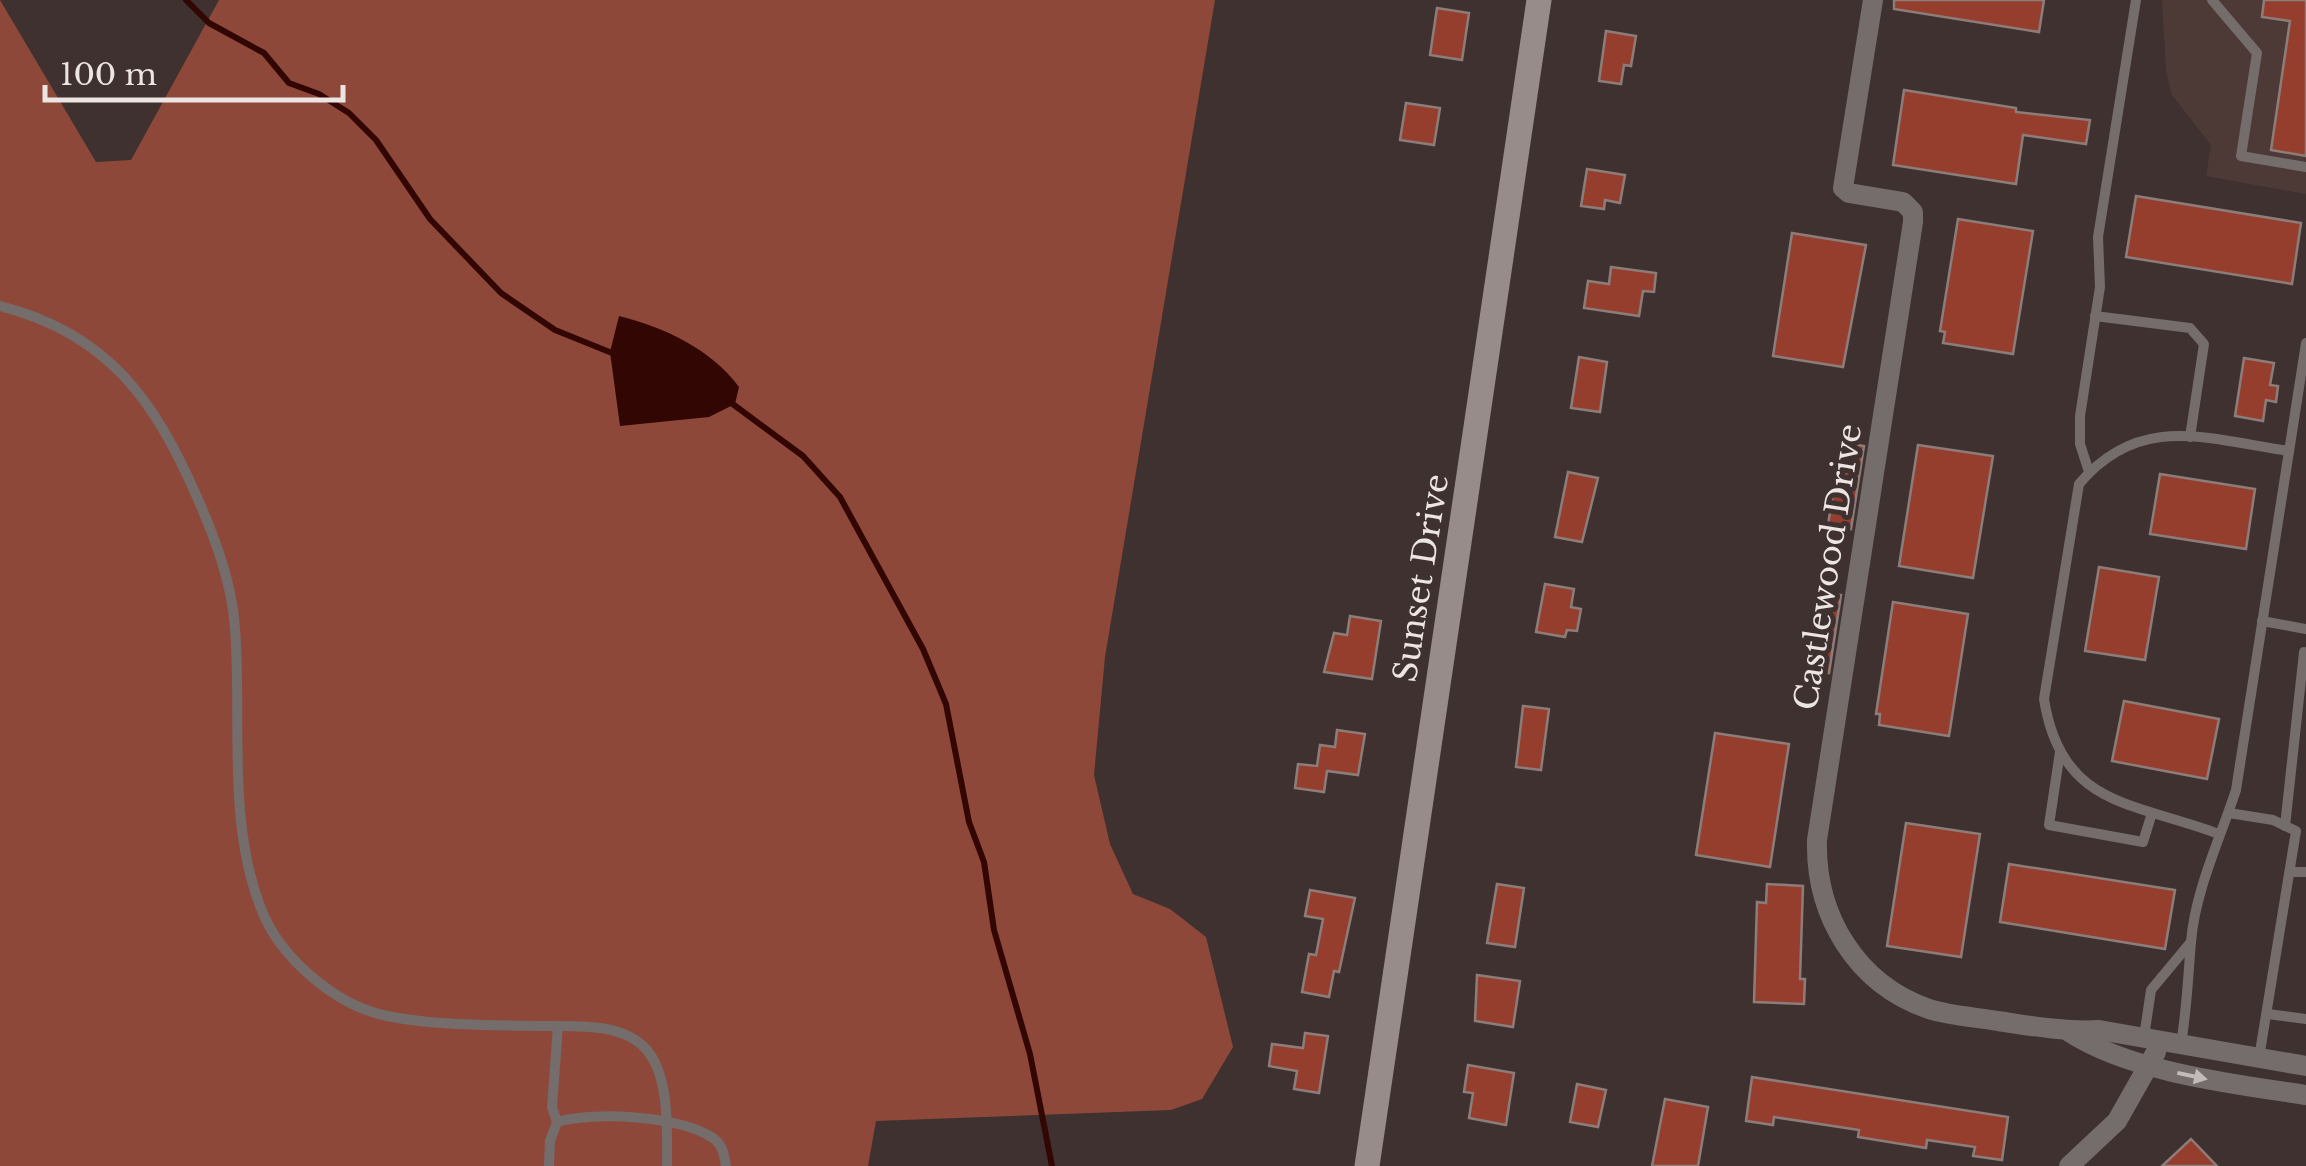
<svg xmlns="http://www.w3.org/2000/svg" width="2306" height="1166" font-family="'Libre Baskerville',serif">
  <rect width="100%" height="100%" fill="#3e312f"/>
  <polygon fill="#4d3a36" points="2162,0 2306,0 2306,194 2206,176 2211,145 2172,95 2166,71"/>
  <polygon fill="#8e483a" points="0,0 96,162 131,160 219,0 1215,0 1105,657 1094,775 1110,844 1133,894 1170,909 1206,937 1233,1047 1202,1099 1171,1110 876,1121 868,1166 0,1166"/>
  <path fill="#320602" d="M619 316C664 327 711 349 739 387L735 404 709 417 620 426 610 352Z"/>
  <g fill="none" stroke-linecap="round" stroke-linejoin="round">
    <g stroke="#320602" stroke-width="6">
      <polyline points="186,0 209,23 264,53 289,83 319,94 349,113 376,140 430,219 501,293 555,330 617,355"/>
      <polyline points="730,402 803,456 840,497 923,649 946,704 969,822 984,862 994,930 1030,1054 1052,1166"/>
    </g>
  </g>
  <g fill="#963e2e" stroke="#8c7d7a" stroke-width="2.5">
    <polygon points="1894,0 2044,0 2039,32 1894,9"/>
    <polygon points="2264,0 2306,0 2306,156 2271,150 2290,21 2262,17"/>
    <polygon points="1437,8 1469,13 1462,60 1430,55"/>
    <polygon points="1606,31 1636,36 1631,66 1624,65 1621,84 1599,81"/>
    <polygon points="1904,90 2016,108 2016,112 2090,120 2086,144 2023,135 2016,184 1893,165"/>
    <polygon points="1406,103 1440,108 1434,145 1400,140"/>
    <polygon points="1587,169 1625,175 1620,203 1605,200 1604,209 1581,206"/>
    <polygon points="2136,196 2301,223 2292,284 2126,257"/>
    <polygon points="1958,219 2033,231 2013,354 1943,343 1945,332 1940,331"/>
    <polygon points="1792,233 1866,245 1843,367 1773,356"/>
    <polygon points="1611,267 1656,273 1654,292 1643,291 1639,316 1584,308 1588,281 1609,284"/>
    <polygon points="1579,357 1607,362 1600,412 1571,408"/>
    <polygon points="2244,358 2274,363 2270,385 2278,386 2276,402 2266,400 2263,421 2235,416"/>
    <polygon points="1841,442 1864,446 1851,529 1828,525"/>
    <polygon points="1918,445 1993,456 1973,578 1899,566"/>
    <polygon points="1568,472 1598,478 1582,542 1555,537"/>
    <polygon points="2160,474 2255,489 2246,549 2150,534"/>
    <polygon points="2099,567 2159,577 2145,660 2085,651"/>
    <polygon points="1545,584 1574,589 1571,607 1581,609 1577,631 1567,630 1565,637 1536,632"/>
    <polygon points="1819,591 1841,595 1829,673 1807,669"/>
    <polygon points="1893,602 1968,614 1949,736 1879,725 1880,714 1876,714"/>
    <polygon points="1350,616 1381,621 1372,679 1324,672 1334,633 1347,635"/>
    <polygon points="2124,701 2219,719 2207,779 2112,761"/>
    <polygon points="1523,706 1549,709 1541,770 1516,767"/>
    <polygon points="1337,730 1365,734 1358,775 1327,771 1324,792 1295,788 1298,764 1317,766 1320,745 1335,747"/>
    <polygon points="1715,733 1789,744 1770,867 1696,855"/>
    <polygon points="1906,823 1980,834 1961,957 1887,946"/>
    <polygon points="2009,864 2175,890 2165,949 2000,922"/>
    <polygon points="1497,884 1524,888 1515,947 1487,943"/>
    <polygon points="1767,884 1803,886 1800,979 1805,979 1804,1004 1754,1002 1757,902 1766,903"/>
    <polygon points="1310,890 1355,898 1339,972 1334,971 1329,997 1302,992 1309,954 1316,955 1323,919 1305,916"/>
    <polygon points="1477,975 1520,981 1513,1027 1475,1021"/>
    <polygon points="1305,1033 1328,1036 1319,1093 1294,1089 1297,1071 1269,1066 1272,1044 1303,1048"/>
    <polygon points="1468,1065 1514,1073 1506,1125 1469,1118 1473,1093 1464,1092"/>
    <polygon points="1752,1077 2008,1117 2002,1160 1973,1156 1975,1147 1927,1140 1926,1148 1858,1137 1859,1130 1774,1117 1773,1125 1746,1121"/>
    <polygon points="1577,1084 1606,1090 1598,1127 1570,1122"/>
    <polygon points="1665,1099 1708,1107 1698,1166 1652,1166"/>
    <polygon points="2191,1139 2217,1166 2162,1166"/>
  </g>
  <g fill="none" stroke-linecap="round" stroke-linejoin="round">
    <g stroke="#746d6c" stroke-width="10">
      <polyline points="2212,0 2257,53 2241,156 2306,167"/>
      <path d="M0 306C108 333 155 401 197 497 215 538 232 583 235 628 242 718 227 819 260 906 278 956 334 1005 387 1016 437 1026 494 1025 546 1026 578 1026 622 1023 646 1049 670 1076 667 1131 667 1166"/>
      <polyline points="2095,316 2190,328 2204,344 2190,437"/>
      <polyline points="2089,472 2080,444 2080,416 2100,287 2098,237 2136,0"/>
      <polyline points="2262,621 2306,629"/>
      <polyline points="2060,752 2049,825 2143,842 2152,813"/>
      <polyline points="2229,813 2273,820 2296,831 2259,1058"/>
      <polyline points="2285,826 2304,652"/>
      <path d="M2219 834C2135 802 2061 808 2044 699L2079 484C2140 412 2207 439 2289 451"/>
      <polyline points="2290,872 2306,872"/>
      <polyline points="2268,1014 2306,1019"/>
      <polyline points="2144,1037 2151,990 2191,942"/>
      <path d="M2181 1044C2187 1008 2188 977 2191 942 2195 891 2220 839 2236 790L2306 343"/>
      <polyline points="557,1122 552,1107 558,1026"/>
      <path d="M549 1166 550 1141 557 1122C595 1111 680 1116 713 1138 723 1145 724 1155 726 1166"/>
    </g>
    <g stroke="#746d6c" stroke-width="20">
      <path d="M1873 0 1843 188 1849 193 1903 202 1913 212V222L1817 840C1815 915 1856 984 1929 1009 1951 1016 1976 1017 1998 1021 2032 1026 2064 1032 2099 1030L2306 1066"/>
      <path d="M2069 1032C2130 1072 2233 1084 2306 1095"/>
      <polyline points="2069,1166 2117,1121 2156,1052"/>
    </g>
    <polyline stroke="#978c8a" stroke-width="25" points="1367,1166 1539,0"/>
  </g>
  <defs><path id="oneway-solid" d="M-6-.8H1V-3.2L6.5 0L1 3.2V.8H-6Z" transform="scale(2.5)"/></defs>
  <use fill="#c3bbb9" href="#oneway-solid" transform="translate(2192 1076) rotate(12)"/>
  <g text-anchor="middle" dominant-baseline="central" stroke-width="10" stroke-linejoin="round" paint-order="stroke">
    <g font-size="32" fill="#ede5e3" stroke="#3e312f">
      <text transform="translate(1828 567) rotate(-81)">Castlewood Drive</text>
      <text transform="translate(1421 578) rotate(-81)">Sunset Drive</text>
    </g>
  </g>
  <path d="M45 85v15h298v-15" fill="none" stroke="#ede5e3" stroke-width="5"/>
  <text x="60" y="85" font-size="30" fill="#ede5e3" stroke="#3e312f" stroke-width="8" paint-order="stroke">100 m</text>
</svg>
